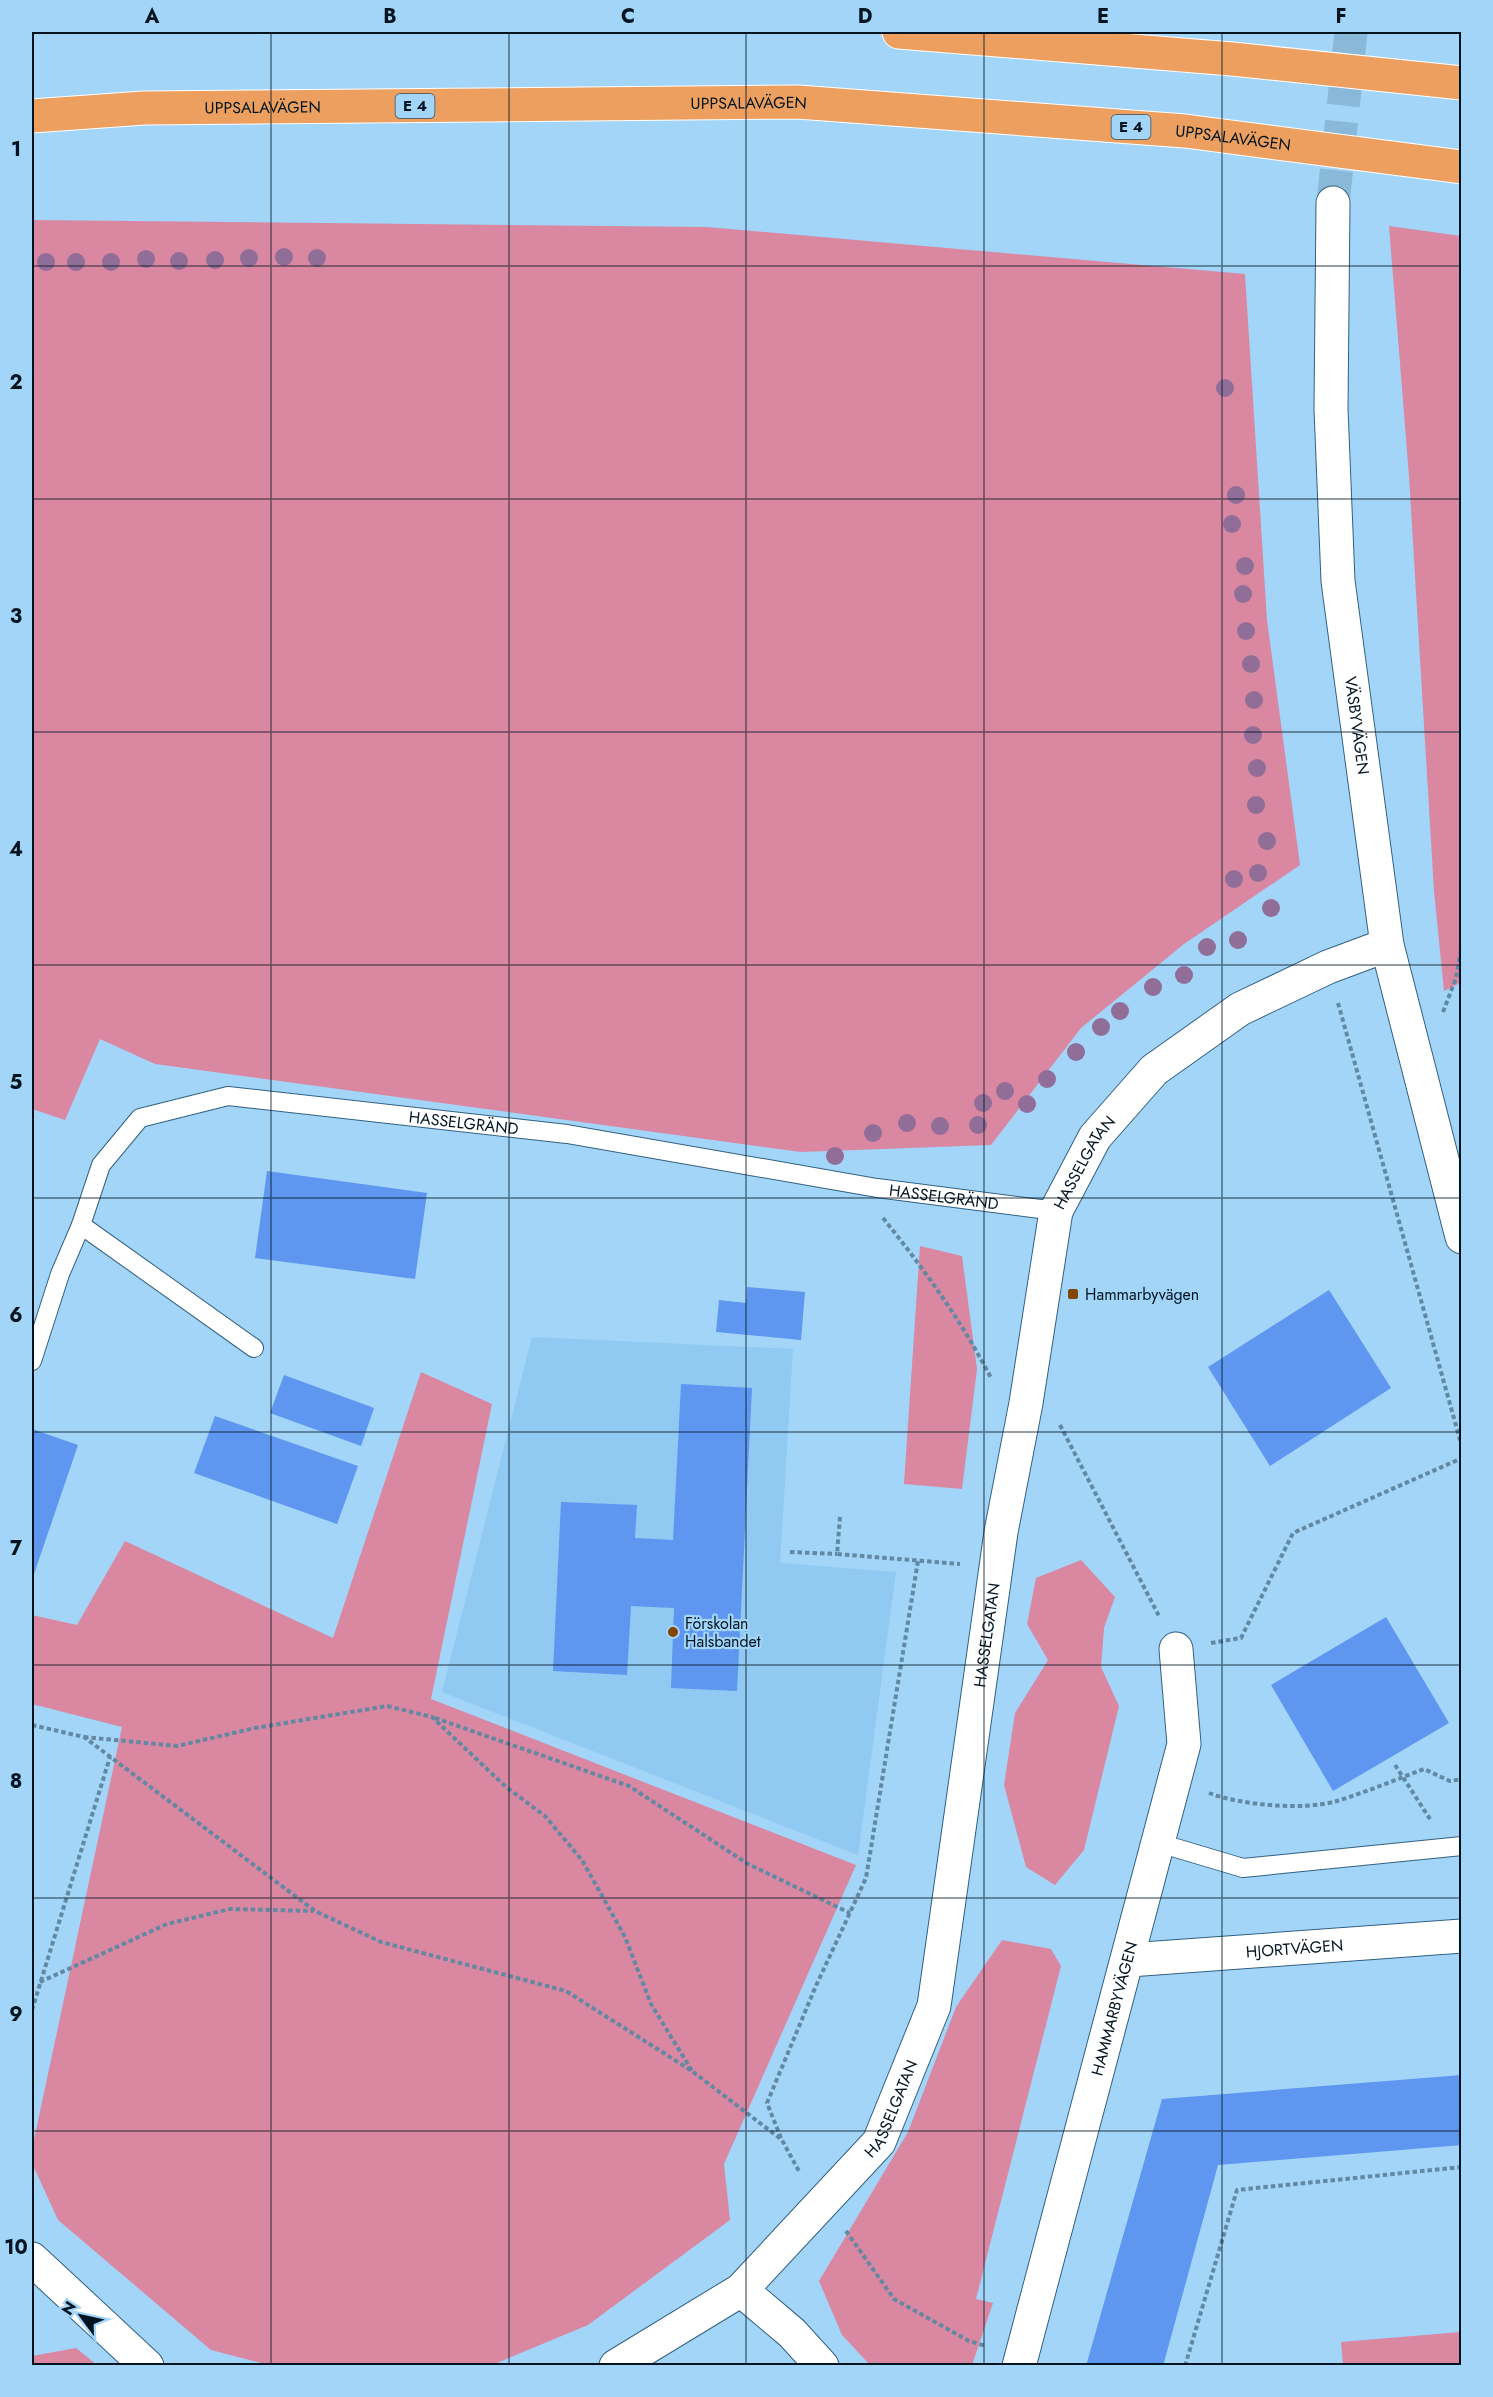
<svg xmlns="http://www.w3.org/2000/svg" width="1493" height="2397" font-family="Jost,sans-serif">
  <rect width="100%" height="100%" fill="#a2d5f8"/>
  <polygon fill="#90c9f1" points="532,1337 793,1349 780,1563 896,1572 858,1855 442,1692"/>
  <g fill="#da87a2">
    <polygon points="32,220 707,227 1245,274 1267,620 1300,865 1184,944 1081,1028 991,1145 801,1152 155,1064 100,1039 65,1120 32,1109"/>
    <polygon points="1389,226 1461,236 1462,982 1444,991 1434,891 1409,476"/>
    <polygon points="920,1246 962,1256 977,1369 962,1489 904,1484"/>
    <polygon points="421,1372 492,1404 431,1699 856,1865 724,2164 730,2220 588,2325 492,2365 269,2365 211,2350 58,2220 32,2163 32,2149 122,1727 32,1704 32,1615 77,1625 125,1541 333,1638"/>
    <polygon points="1081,1560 1115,1597 1104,1628 1101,1667 1119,1706 1084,1850 1055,1885 1026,1867 1004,1785 1015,1713 1048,1660 1027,1624 1036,1578"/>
    <polygon points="1002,1940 1051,1949 1061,1966 976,2299 993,2303 972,2365 870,2365 842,2335 819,2281 908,2132 956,2007"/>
    <polygon points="1461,2332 1461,2365 1343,2365 1341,2342"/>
    <polygon points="76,2348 97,2365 32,2365 32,2356"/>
  </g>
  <g fill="#5e96f0">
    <polygon points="267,1171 427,1193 415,1279 255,1258"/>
    <polygon points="747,1287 805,1292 801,1340 716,1332 719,1300 746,1303"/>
    <polygon points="1329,1290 1391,1388 1270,1466 1208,1367"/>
    <polygon points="284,1375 374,1408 361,1446 270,1413"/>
    <polygon points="681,1384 752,1388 737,1691 671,1688 674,1608 631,1606 627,1675 553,1671 561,1502 637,1505 635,1538 673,1540"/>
    <polygon points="215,1416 358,1466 337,1524 194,1473"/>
    <polygon points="32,1429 78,1445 32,1580"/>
    <polygon points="1386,1617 1449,1723 1333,1791 1271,1685"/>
    <polygon points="1462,2075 1462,2145 1218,2165 1163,2366 1086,2366 1162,2099"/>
  </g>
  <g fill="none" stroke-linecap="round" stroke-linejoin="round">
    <polyline stroke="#8ab8d8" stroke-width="33" stroke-dasharray="33 16" stroke-linecap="butt" points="1333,203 1351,32"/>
    <g stroke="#326180" stroke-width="20">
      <g id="lane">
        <polyline points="81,1225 254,1348"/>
        <path id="s1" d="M32 1361 60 1274 81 1225 101 1165 140 1118 228 1096 567 1134 877 1188 1056 1211"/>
        <polyline points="1159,1843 1243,1868 1462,1846"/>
      </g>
    </g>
    <g stroke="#326180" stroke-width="35">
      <g id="street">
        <path id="s2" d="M1129 1960 1462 1936"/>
        <polyline points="741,2290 792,2333 822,2366"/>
        <path id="s3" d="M1019 2366 1184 1744 1176 1649"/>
      </g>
    </g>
    <g stroke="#326180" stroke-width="35">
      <g id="secondary">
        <path id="s4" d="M1333 203 1331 409 1338 581 1387 945 1462 1237"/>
        <polyline points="32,2259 147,2366"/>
        <path id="s5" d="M616 2366 741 2290 879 2142 934 2006 1001 1532 1026 1403 1056 1211 1095 1137 1154 1070 1240 1009 1328 967 1387 945"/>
      </g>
    </g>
    <g stroke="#fff" stroke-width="35">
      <g id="highway">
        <polyline points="899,32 1232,59 1462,83"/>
        <path id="s6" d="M32 116 144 108 798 102 1185 131 1462 167"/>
      </g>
    </g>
    <g stroke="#6288a2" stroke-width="4" stroke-dasharray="4.5 3" stroke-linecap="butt">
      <polyline points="1462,782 1462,824"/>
      <polyline points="1338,1003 1462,1447"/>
      <polyline points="1443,1012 1456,978 1462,944"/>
      <path d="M883 1218C924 1269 961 1320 991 1378"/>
      <polyline points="1060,1425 1160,1618"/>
      <polyline points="840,1517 837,1554 960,1564"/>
      <polyline points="790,1552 837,1554"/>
      <polyline points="1211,1643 1241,1638 1293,1533 1462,1458"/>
      <polyline points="435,1718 629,1786 748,1864 850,1913"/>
      <polyline points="32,1725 84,1737 315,1911 381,1942 566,1991 692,2071 782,2140 800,2173"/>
      <polyline points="84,1737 177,1746 255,1728 387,1706 432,1717 505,1786 545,1816 582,1860 625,1937 651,2004 692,2071"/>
      <polyline points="1395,1765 1430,1819"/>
      <path d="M1209 1793C1241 1805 1303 1811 1337 1801 1366 1792 1395 1780 1424 1769L1450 1781 1462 1779"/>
      <polyline points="40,1982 167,1924 230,1909 313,1911"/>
      <polyline points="32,2010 110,1757"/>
      <polyline points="781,2138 767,2103 815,1988 866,1878 918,1561"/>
      <polyline points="846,2231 894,2299 969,2341 986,2346"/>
      <polyline points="694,2366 732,2366"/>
      <polyline points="1185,2366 1237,2190 1462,2167"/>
    </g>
    <use href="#lane" stroke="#fff" stroke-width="18"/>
    <use href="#street" stroke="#fff" stroke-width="33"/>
    <use href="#secondary" stroke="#fff" stroke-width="33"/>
    <use href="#highway" stroke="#ec9f5e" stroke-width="33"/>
  </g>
  <g fill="#906e97">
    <circle cx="284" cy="257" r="9"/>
    <circle cx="249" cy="258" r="9"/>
    <circle cx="317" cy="258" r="9"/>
    <circle cx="146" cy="259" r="9"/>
    <circle cx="215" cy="260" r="9"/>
    <circle cx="179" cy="261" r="9"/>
    <circle cx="46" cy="262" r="9"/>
    <circle cx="76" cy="262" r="9"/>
    <circle cx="111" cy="262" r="9"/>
    <circle cx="1225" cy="388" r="9"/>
    <circle cx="1236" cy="495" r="9"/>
    <circle cx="1232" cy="524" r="9"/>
    <circle cx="1245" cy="566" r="9"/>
    <circle cx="1243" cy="594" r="9"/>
    <circle cx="1246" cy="631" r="9"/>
    <circle cx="1251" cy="664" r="9"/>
    <circle cx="1254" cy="700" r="9"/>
    <circle cx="1253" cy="735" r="9"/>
    <circle cx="1257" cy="768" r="9"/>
    <circle cx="1256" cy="805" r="9"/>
    <circle cx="1267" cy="841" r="9"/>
    <circle cx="1258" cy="873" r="9"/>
    <circle cx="1234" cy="879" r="9"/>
    <circle cx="1271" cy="908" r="9"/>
    <circle cx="1238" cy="940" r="9"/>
    <circle cx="1207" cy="947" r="9"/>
    <circle cx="1184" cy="975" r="9"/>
    <circle cx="1153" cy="987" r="9"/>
    <circle cx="1120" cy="1011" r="9"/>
    <circle cx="1101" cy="1027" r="9"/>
    <circle cx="1076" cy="1052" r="9"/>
    <circle cx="1047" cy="1079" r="9"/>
    <circle cx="1005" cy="1091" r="9"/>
    <circle cx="983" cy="1103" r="9"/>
    <circle cx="1027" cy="1104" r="9"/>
    <circle cx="907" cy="1123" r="9"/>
    <circle cx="978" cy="1125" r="9"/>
    <circle cx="940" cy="1126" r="9"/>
    <circle cx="873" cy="1133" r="9"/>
    <circle cx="835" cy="1156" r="9"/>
  </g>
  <path fill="none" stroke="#021420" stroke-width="1.5" stroke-opacity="0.55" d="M271 32V2366M509 32V2366M746 32V2366M984 32V2366M1222 32V2366M32 266H1462M32 499H1462M32 732H1462M32 965H1462M32 1198H1462M32 1432H1462M32 1665H1462M32 1898H1462M32 2131H1462"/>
  <g fill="#824601" stroke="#a2d5f8" stroke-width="2">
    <rect x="1067" y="1288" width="12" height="12" rx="3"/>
    <circle cx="673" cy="1632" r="6"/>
  </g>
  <g text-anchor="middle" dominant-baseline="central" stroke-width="4.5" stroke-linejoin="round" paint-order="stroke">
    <g fill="#a2d5f8" stroke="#324e61" stroke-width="1.5">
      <rect x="395.5" y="94" width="39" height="24" rx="4.5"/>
      <rect x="1111.5" y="115" width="39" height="24" rx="4.5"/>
    </g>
    <g font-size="15" font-weight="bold" fill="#021420">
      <text x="415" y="106">E 4</text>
      <text x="1131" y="127">E 4</text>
    </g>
    <g font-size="16" fill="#021420" stroke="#a2d5f8">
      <text stroke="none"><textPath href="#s6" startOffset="717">UPPSALAVÄGEN</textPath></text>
      <text stroke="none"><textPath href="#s6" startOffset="231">UPPSALAVÄGEN</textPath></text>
      <text stroke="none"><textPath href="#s6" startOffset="1203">UPPSALAVÄGEN</textPath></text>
      <text stroke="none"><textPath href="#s4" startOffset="524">VÄSBYVÄGEN</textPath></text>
      <text stroke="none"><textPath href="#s1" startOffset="597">HASSELGRÄND</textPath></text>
      <text stroke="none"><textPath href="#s5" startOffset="1356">HASSELGATAN</textPath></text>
      <text stroke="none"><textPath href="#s1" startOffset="1083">HASSELGRÄND</textPath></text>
      <text stroke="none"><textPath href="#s5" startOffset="870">HASSELGATAN</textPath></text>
      <text stroke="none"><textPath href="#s2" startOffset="166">HJORTVÄGEN</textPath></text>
      <text stroke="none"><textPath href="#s3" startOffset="370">HAMMARBYVÄGEN</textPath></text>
      <text stroke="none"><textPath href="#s5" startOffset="384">HASSELGATAN</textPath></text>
    </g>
    <g font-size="16" fill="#021420" stroke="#a2d5f8" text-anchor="start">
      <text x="1085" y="1294">Hammarbyvägen</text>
      <text x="685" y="1623">Förskolan<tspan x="685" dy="18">Halsbandet</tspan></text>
    </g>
  </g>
  <rect width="1493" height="2397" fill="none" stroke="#a2d5f8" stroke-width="66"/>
  <g transform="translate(81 2316) rotate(303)" stroke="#a2d5f8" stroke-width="4.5" paint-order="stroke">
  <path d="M0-4.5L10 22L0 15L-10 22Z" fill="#021420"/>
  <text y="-9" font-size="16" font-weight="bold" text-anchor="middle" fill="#021420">N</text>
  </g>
  <rect x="33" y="33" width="1427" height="2331" fill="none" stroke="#021420" stroke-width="2"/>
  <g font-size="20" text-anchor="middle" font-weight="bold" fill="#021420">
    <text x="152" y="23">A</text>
    <text x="390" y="23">B</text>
    <text x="628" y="23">C</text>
    <text x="865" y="23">D</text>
    <text x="1103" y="23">E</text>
    <text x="1341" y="23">F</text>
    <text x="16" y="156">1</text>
    <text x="16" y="389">2</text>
    <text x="16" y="623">3</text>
    <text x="16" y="856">4</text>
    <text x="16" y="1089">5</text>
    <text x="16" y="1322">6</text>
    <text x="16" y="1555">7</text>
    <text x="16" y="1788">8</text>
    <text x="16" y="2021">9</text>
    <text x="16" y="2254">10</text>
  </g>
</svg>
